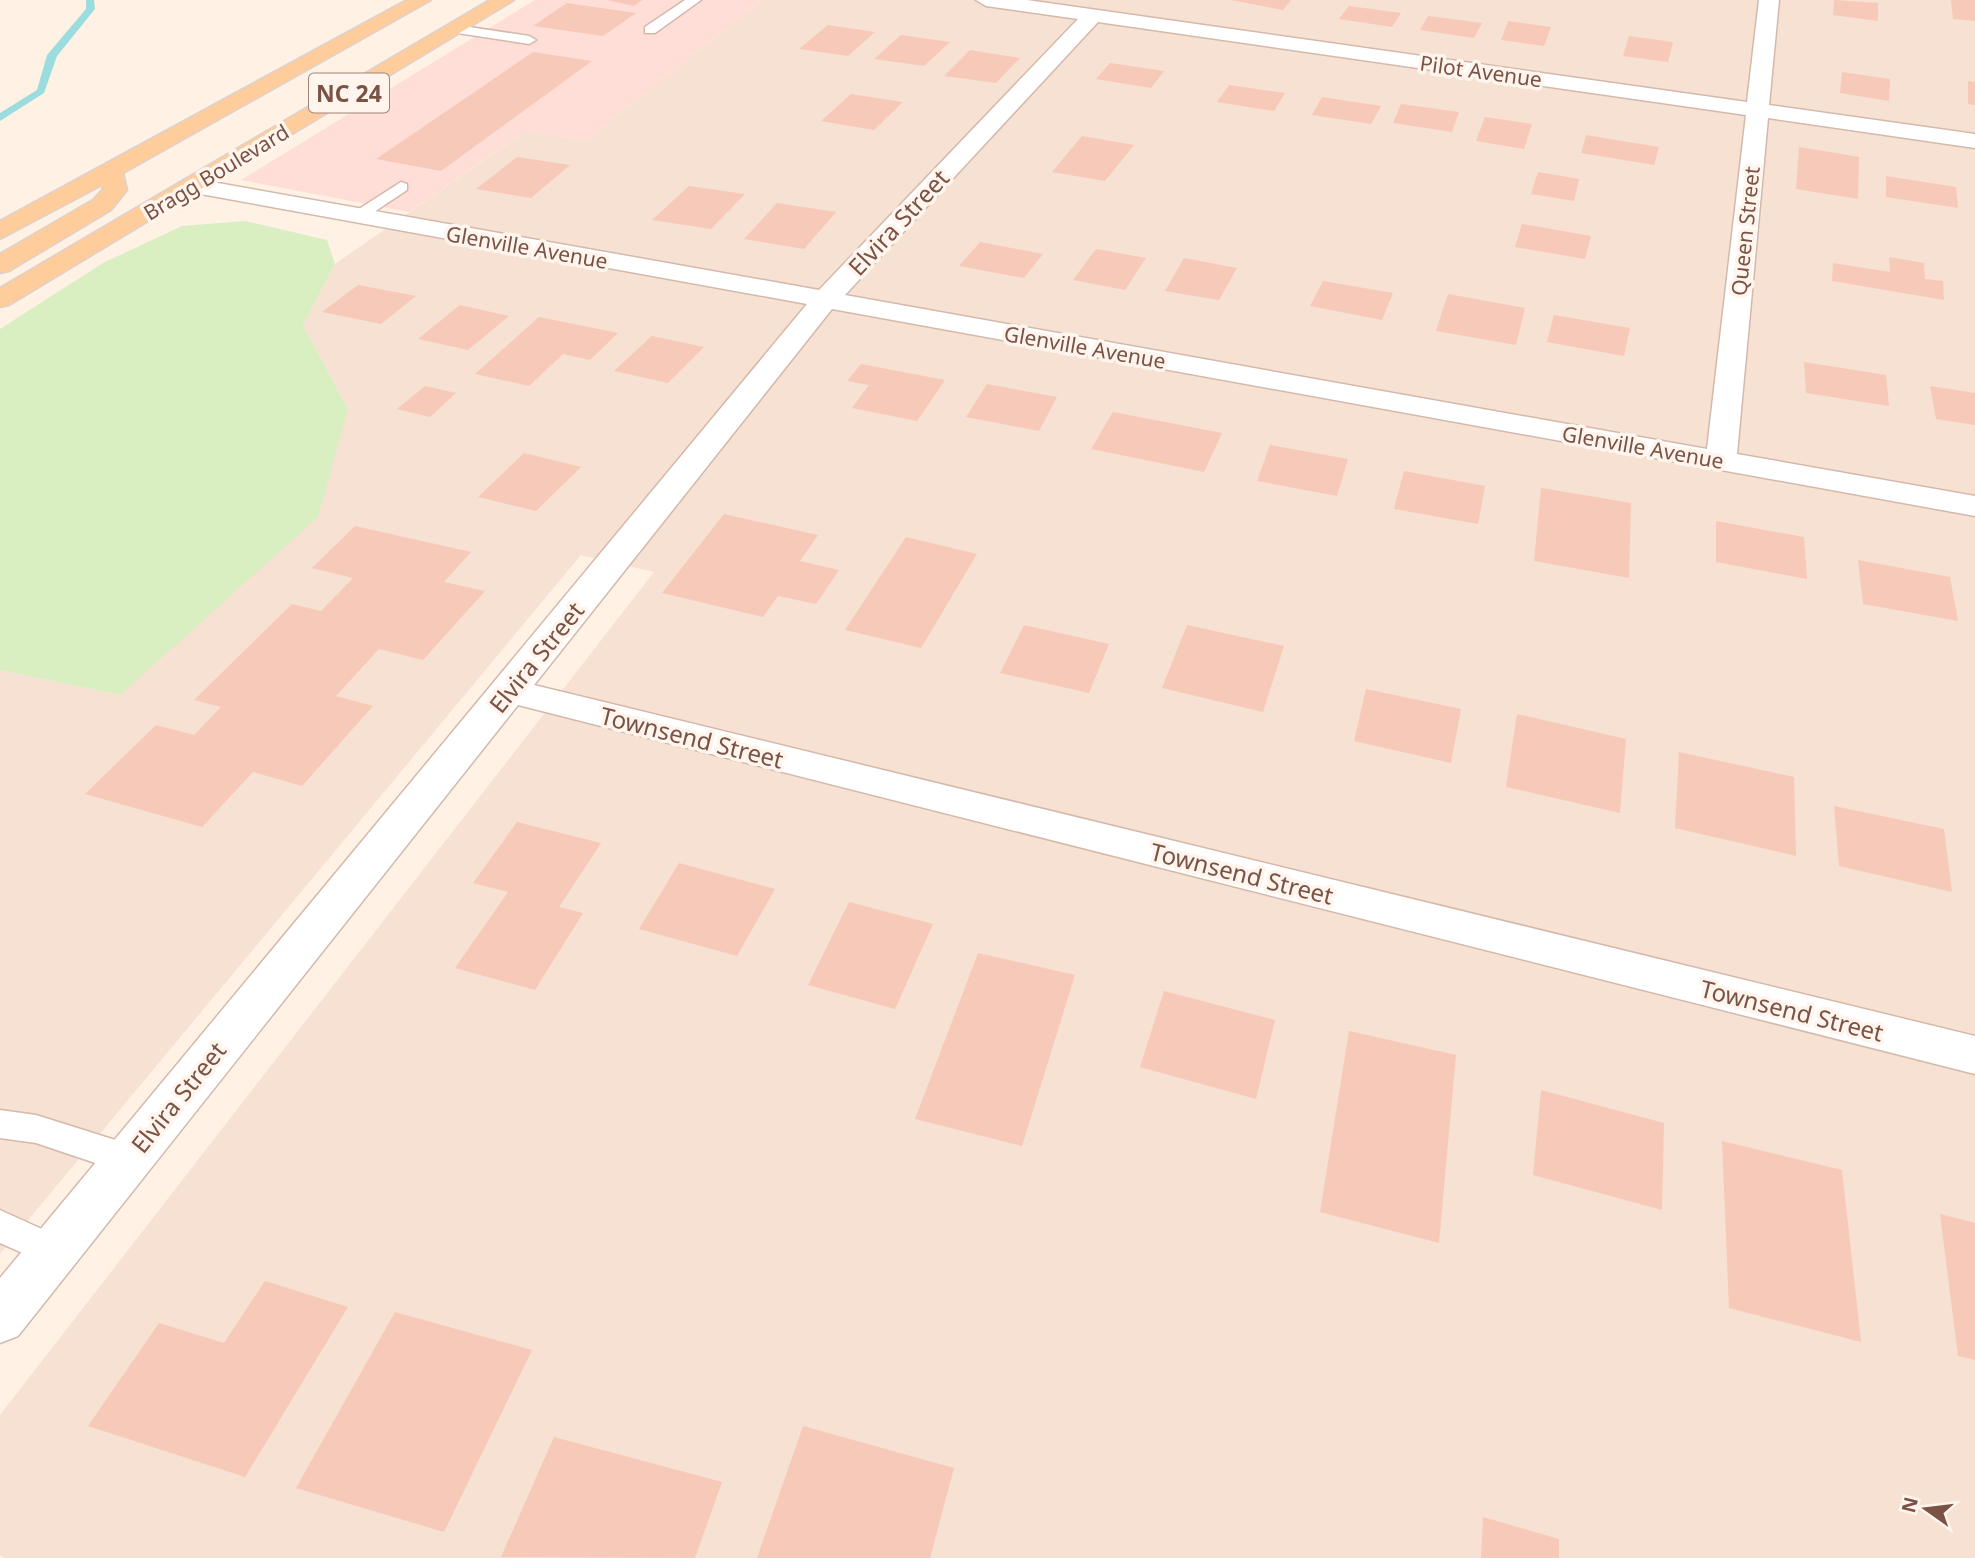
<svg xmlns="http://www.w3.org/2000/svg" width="1975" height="1558" font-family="'Noto Sans',sans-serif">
  <rect width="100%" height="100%" fill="#fff1e4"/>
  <polygon fill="#f7e1d2" points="762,0 1975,0 1975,1558 4,1558 0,1555 0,1415 654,572 581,555 0,1254 0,670 120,695 348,409 303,325 335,264 526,131 586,140"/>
  <polygon fill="#ffded8" points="535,0 762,0 586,140 526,131 409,212 241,180"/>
  <polygon fill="#d9eec1" points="245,221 327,240 335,264 303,325 348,409 318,517 120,695 0,670 0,329 103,263 182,226"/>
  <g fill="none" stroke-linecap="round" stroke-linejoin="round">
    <polygon fill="#9bdcde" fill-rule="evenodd" points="86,0 94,0 95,9 57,56 44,93 0,121 0,113 37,90 47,55 86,9"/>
  </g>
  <g fill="#f7c9b9">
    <polygon points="607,0 642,0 634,6"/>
    <polygon points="1231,0 1291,0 1283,10"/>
    <polygon points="1834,0 1878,3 1878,21 1833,15"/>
    <polygon points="1951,0 1975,0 1975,21 1953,19"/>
    <polygon points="567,3 636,13 603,36 533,26"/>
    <polygon points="1349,6 1401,13 1392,27 1339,19"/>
    <polygon points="1428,16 1482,23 1474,38 1420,30"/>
    <polygon points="1508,21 1551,27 1544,46 1501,40"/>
    <polygon points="828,25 875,32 848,56 799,49"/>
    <polygon points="901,35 950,42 924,66 874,59"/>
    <polygon points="1629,36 1673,42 1668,62 1623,56"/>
    <polygon points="970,50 1020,58 996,83 944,76"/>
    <polygon points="533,52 592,61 441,171 376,159"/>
    <polygon points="1110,63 1164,71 1151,88 1096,79"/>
    <polygon points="1842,72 1890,79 1889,101 1840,93"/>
    <polygon points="1968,81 1975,82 1975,105 1968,104"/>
    <polygon points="1229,85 1285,93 1274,111 1217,102"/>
    <polygon points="851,94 903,102 874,130 821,121"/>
    <polygon points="1322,97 1381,106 1371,124 1312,115"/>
    <polygon points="1401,104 1459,112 1452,132 1393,123"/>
    <polygon points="1485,117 1532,124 1524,149 1476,141"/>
    <polygon points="1586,135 1659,147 1654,165 1581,153"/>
    <polygon points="1082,136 1134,145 1105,181 1052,172"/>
    <polygon points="1799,147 1859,157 1858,199 1796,189"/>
    <polygon points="517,157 570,165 531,198 476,189"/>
    <polygon points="1538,172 1579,179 1574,201 1531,194"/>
    <polygon points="1886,176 1956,187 1958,208 1886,197"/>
    <polygon points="689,186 745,194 711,229 652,220"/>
    <polygon points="777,203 836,212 804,249 744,239"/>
    <polygon points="1522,224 1591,236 1585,259 1515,247"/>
    <polygon points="980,242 1043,254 1024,278 959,266"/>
    <polygon points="1096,249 1146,258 1125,290 1073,280"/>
    <polygon points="1889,257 1924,263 1925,279 1943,281 1944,300 1832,281 1833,263 1890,272"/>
    <polygon points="1184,258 1237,268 1219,300 1165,291"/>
    <polygon points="1323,281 1393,293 1382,320 1310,306"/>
    <polygon points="358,285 416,296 381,324 322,312"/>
    <polygon points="1448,294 1525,308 1516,345 1436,331"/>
    <polygon points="460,305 509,316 468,350 418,339"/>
    <polygon points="1554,315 1630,328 1624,356 1547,342"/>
    <polygon points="539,317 618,333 590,360 563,354 529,386 475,374"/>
    <polygon points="652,336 704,347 668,383 614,371"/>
    <polygon points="1804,362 1886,375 1889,406 1806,393"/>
    <polygon points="861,364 945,380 917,421 852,408 869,385 847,381"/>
    <polygon points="987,384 1057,397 1039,431 966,417"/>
    <polygon points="425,386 456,393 430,417 397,409"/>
    <polygon points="1930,386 1975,393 1975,425 1936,419"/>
    <polygon points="1113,412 1222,433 1204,472 1091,449"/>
    <polygon points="1270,445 1348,459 1337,496 1257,481"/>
    <polygon points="524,453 581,467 536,511 478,497"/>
    <polygon points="1404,471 1485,486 1478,524 1394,509"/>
    <polygon points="1541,488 1631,503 1629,578 1534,561"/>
    <polygon points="724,514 818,535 800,561 839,570 816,604 778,596 763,617 662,593"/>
    <polygon points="1716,521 1804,537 1807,579 1716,562"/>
    <polygon points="355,526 471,552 444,582 485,591 423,660 379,649 336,696 373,706 302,786 253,772 202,827 85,794 156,725 194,735 221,707 194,700 292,604 321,611 353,578 312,568"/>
    <polygon points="906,537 977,554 921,648 845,630"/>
    <polygon points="1858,560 1950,577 1958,621 1863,604"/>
    <polygon points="1024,625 1109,644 1089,693 1000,673"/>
    <polygon points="1187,625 1284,646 1263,712 1162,688"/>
    <polygon points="1366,689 1461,709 1451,763 1354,741"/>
    <polygon points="1517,714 1626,739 1620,813 1506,787"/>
    <polygon points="1679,752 1794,777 1796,856 1675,828"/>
    <polygon points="1834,806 1944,829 1952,892 1839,866"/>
    <polygon points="517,822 601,843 559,907 583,913 535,990 455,968 508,892 473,883"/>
    <polygon points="679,863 775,889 737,956 639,929"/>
    <polygon points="849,902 933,924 895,1009 808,985"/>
    <polygon points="978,953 1075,975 1022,1146 915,1119"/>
    <polygon points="1164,991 1275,1020 1256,1099 1140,1067"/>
    <polygon points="1349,1031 1456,1055 1439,1243 1320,1212"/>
    <polygon points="1541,1090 1664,1123 1662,1210 1533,1175"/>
    <polygon points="1722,1141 1842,1170 1861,1342 1729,1308"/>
    <polygon points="1940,1214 1975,1223 1975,1360 1958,1356"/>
    <polygon points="265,1281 348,1307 245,1477 88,1426 159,1323 224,1343"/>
    <polygon points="395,1312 532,1350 444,1532 296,1488"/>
    <polygon points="803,1426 954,1468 930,1558 757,1558"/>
    <polygon points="554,1437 722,1482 695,1558 501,1557"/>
    <polygon points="1483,1517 1559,1539 1559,1558 1481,1558"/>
  </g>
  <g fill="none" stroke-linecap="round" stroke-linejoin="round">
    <g stroke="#d4b9ab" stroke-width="3">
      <g id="service">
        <polygon points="685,0 701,0 655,33 645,33 645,27"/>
        <polygon points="456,25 529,36 536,40 529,44 451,32 449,29"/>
        <polygon points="401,182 407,184 407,190 362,220 350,220 348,216"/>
        <polygon points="0,1110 36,1115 128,1144 140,1149 144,1159 140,1169 128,1174 36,1143 0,1138"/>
        <polygon points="0,1210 66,1240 71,1251 66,1262 54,1267 0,1243"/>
      </g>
    </g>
    <g stroke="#d4b9ab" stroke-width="3">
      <path id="minor" d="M976 0H1027L1747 102 1759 0H1779L1769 105 1975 134V148L1768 118 1737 454 1975 496V516L832 309 534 685 1975 1036V1074L518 705 18 1336 0 1343V1278L807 304 195 193 187 191 183 186 187 181 195 179 819 290 1078 19 986 6ZM1098 22 1746 115 1707 449 845 295Z"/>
    </g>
    <g stroke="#dcd2cf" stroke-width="3">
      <g id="primary">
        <polygon points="407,0 431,0 123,173 127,190 111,210 9,271 0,273 0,254 93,200 103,189 102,185 0,239 0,221"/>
        <polygon points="490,0 514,0 9,305 0,307 0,288"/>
      </g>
    </g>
    <use href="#service" fill="#fff" fill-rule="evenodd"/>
    <use href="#minor" fill="#fff" fill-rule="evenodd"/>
    <use href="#primary" fill="#ffcc9b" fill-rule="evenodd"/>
  </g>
  <g text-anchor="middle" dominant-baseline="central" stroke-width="7" stroke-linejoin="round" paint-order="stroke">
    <g font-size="21" fill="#7a5246" stroke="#fff5ed">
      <text transform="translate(1481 71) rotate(8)">Pilot Avenue</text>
      <text transform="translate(216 172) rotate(-31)">Bragg Boulevard</text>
      <text transform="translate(1745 231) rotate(-84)">Queen Street</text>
      <text transform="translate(527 247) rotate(10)">Glenville Avenue</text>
      <text transform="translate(1085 347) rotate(10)">Glenville Avenue</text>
      <text transform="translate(1643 447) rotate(10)">Glenville Avenue</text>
    </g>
    <rect fill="#fff5ed" stroke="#a28378" stroke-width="2" x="309" y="73.5" width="80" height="39" rx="5"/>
    <g font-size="23" font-weight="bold" fill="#7a5246">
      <text x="349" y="93">NC 24</text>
    </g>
    <g font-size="24" fill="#7a5246" stroke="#fff5ed">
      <text transform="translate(898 222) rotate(-47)">Elvira Street</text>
      <text transform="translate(536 657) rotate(-51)">Elvira Street</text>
      <text transform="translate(692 737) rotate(14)">Townsend Street</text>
      <text transform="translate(1242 873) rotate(14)">Townsend Street</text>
      <text transform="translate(1792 1010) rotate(14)">Townsend Street</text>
      <text transform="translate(178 1097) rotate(-51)">Elvira Street</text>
    </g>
  </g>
  <g transform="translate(1926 1509) rotate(284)" stroke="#fff5ed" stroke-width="5" paint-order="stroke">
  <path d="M0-5L12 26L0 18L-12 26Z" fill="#7a5246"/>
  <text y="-10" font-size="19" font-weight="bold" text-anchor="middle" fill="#7a5246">N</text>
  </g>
</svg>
